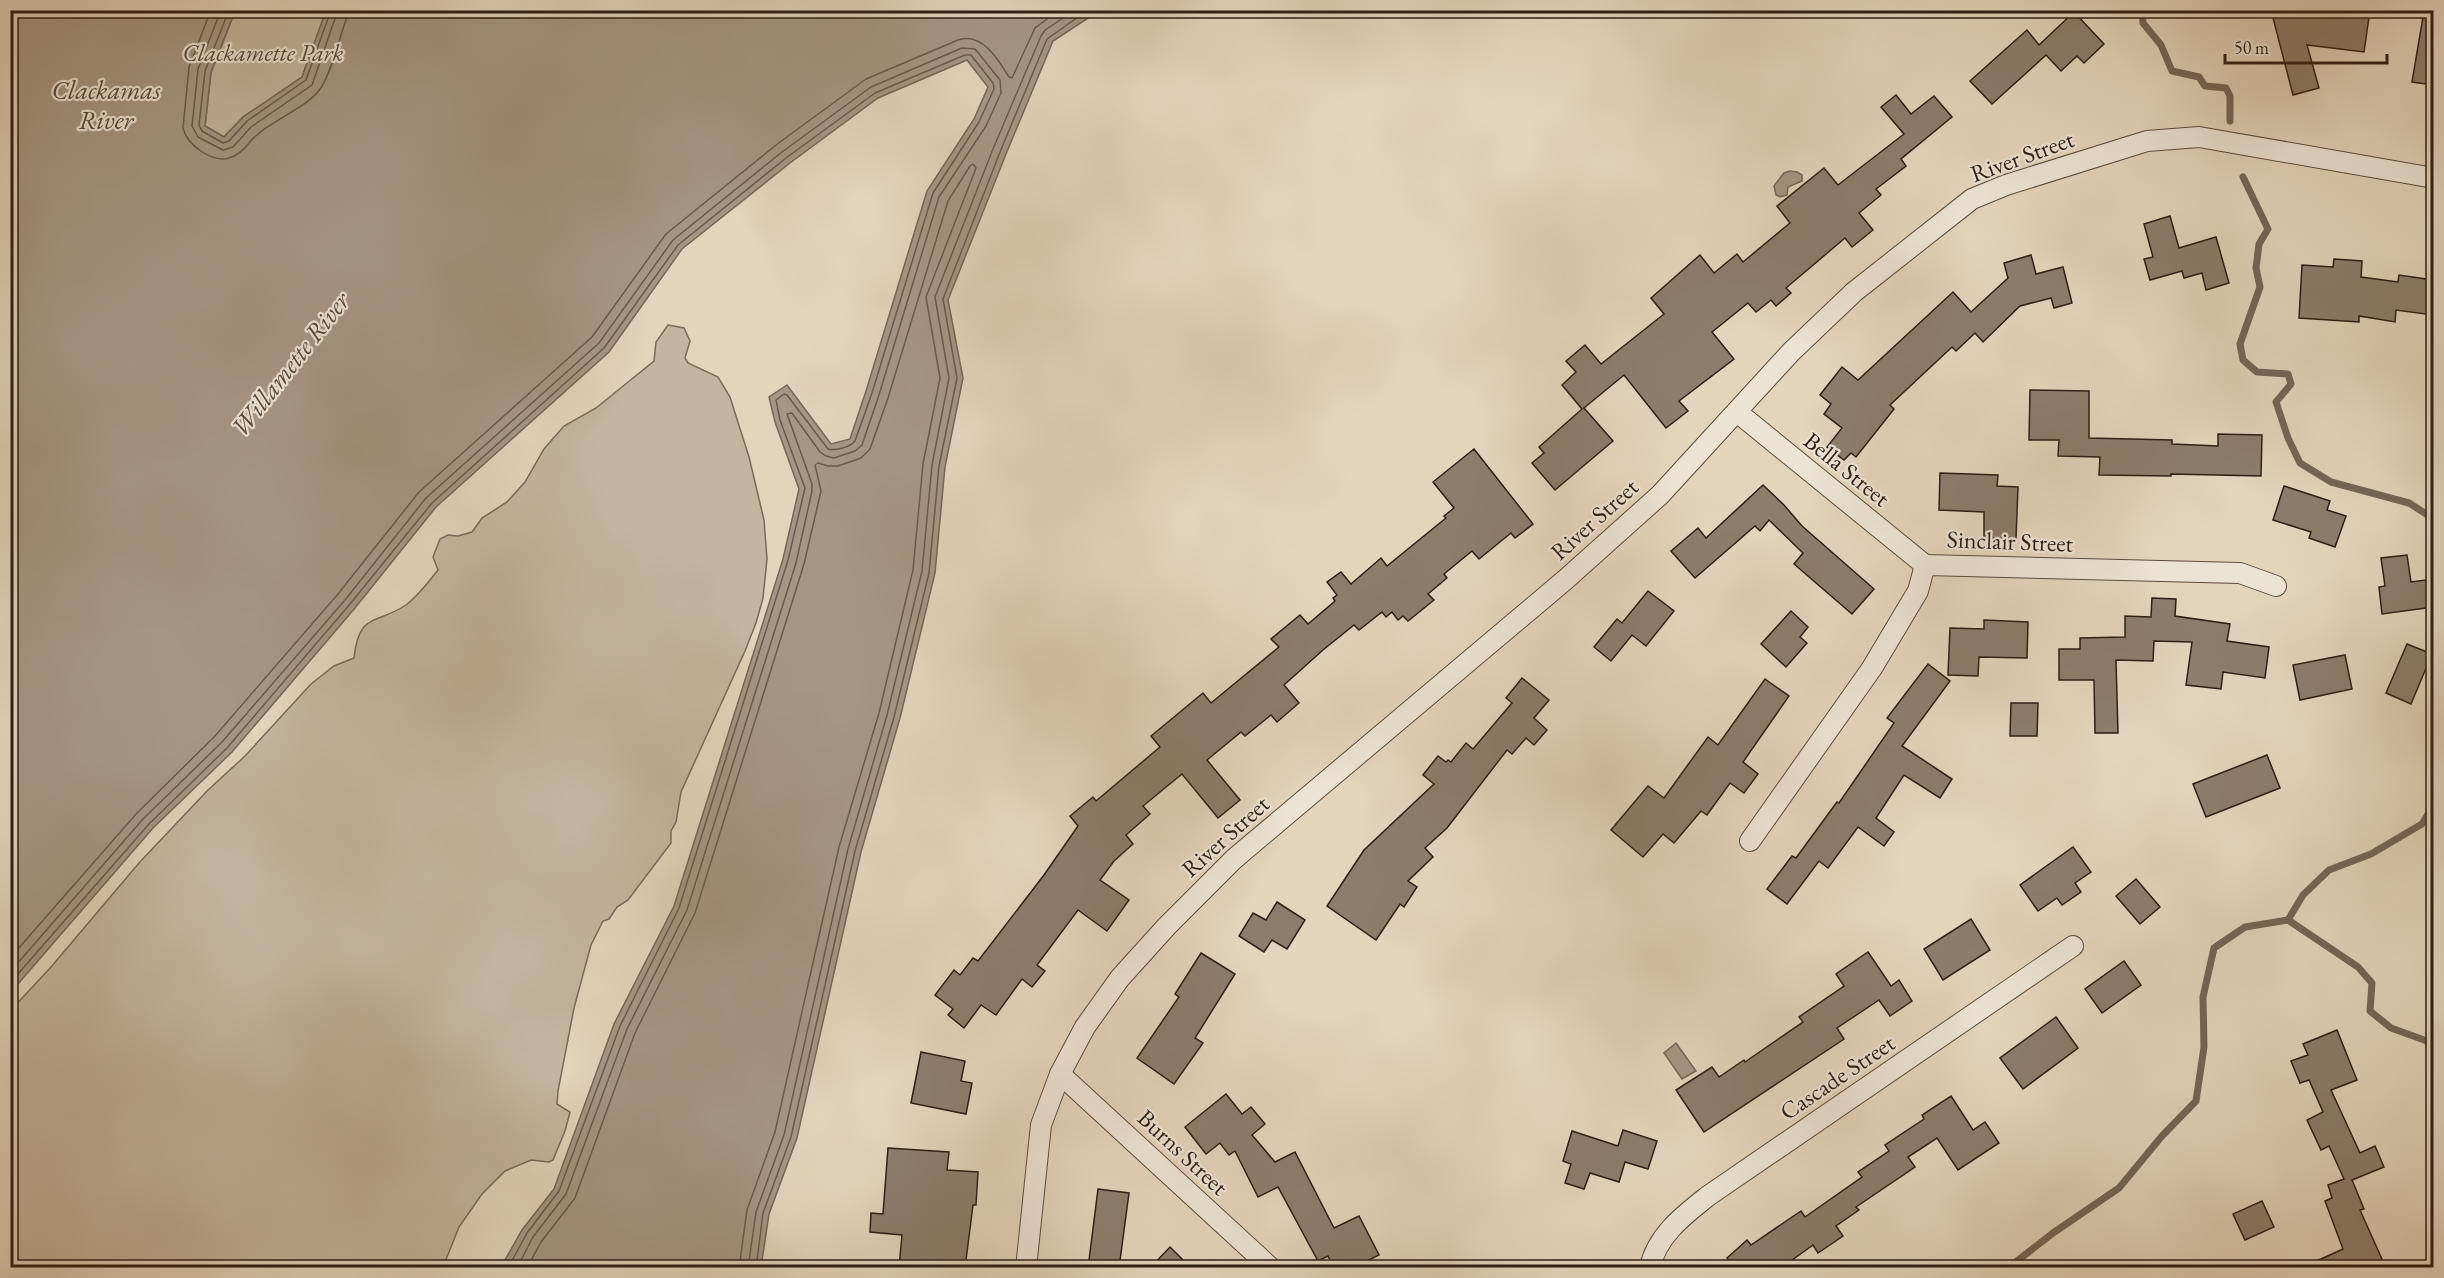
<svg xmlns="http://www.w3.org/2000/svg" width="2444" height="1278" font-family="'EB Garamond',serif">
  <rect width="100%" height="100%" fill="#e4d4bc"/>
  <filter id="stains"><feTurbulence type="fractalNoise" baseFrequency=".00333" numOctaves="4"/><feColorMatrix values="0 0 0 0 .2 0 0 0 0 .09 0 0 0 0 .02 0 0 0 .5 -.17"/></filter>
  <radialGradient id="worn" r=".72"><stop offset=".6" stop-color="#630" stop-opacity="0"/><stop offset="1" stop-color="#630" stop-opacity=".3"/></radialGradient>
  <g fill="#c5b59f" stroke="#7a6a59" stroke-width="1.5">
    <polygon points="235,11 326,11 302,77 243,117 224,137 205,126 211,73"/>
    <path d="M668 325 684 328 690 341 685 358 688 363 718 377 730 397 749 457 764 520 767 559 763 598 756 623 745 651 681 792 676 822 671 831V843L628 900 617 907 609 919 603 921 591 945 574 1008 558 1091 557 1104 570 1112 565 1131 553 1160 549 1162 531 1160 505 1171 482 1194 459 1227 443 1267H11V1010L51 967 139 863 207 791 245 756 311 684 334 666 354 658C359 612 376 625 406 605 418 596 429 581 438 570L433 557 440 539 448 535 458 536 472 532 482 518 507 502 525 482 544 449 564 426 596 408 654 361 656 342Z"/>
  </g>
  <g fill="#a69683" stroke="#766656" stroke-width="1.5">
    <polygon points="11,10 235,11 211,72 205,126 224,137 243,117 302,77 326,11 1099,11 1053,41 1006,154 948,300 963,378 945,467 935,573 900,718 861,852 797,1138 769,1214 761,1267 501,1267 522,1230 554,1189 614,1024 674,906 783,559 799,489 775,422 769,397 787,385 831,444 850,439 866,391 927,191 974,119 988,87 967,60 878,98 790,163 682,249 609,352 436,507 355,608 232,752 153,828 11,992"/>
    <polygon points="1790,171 1797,172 1802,175 1802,181 1788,187 1787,195 1780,197 1776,195 1774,186 1784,173"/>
    <polygon points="1676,1043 1696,1071 1682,1079 1664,1053"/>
  </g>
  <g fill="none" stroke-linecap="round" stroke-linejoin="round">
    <g stroke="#6a5a4b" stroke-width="1.5">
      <path d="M211 10 189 67 183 128C187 145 212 163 229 158 242 155 248 142 257 135 273 120 309 106 320 89 331 74 339 39 346 20L347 10"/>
      <polyline points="221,10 198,69 192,126 198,137 223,150 233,147 251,127 312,85 338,10"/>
      <polyline points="229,10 205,71 199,125 202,131 223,143 229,141 247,121 306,80 331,10"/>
      <path d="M10 958 137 813 215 736 338 594 419 492 592 337 666 234 776 145 866 79 958 40C982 32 998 59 1009 77L1012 78 1035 28 1059 10"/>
      <polyline points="10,972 143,819 222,742 345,600 426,498 599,343 673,240 782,152 871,87 962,48 975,49 1000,80 1001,93 986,126 939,197 879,395 862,445 855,451 834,458 826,456 820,452 792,413 787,414 812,484 812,491 796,563 687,910 627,1029 566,1194 533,1237 517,1268"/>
      <path d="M10 983 149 824 227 748 350 604 432 503 604 348 678 245 786 158 875 93 965 55H971L993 83 994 89 979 122 933 193 872 393 855 441C850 447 836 451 828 449L787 395 784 394 776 400 780 420 805 488 788 560 679 908 620 1026 559 1191 527 1233 508 1268"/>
      <polyline points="527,1268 541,1242 575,1198 635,1033 695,913 804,564 821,491 815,465 818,463 828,466 838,466 861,458 870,449 888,398 948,201 970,166 973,164 976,168 926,297 940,378 923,464 913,570 879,713 839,847 775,1132 747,1210 739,1268"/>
      <polyline points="748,1268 756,1212 784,1135 848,849 887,715 922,571 932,465 949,378 935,297 993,149 1041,36 1045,30 1075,10"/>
      <polyline points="756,1268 763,1213 791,1137 855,851 894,717 929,573 939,466 957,378 943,299 1000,152 1047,39 1088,10"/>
    </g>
    <g stroke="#766656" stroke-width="7">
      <polyline points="2142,10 2143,23 2161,45 2172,71 2199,77 2205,86 2226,88 2230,96 2230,121"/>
      <polyline points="2243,177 2268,229 2259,244 2256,268 2260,287 2240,344 2243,360 2257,372 2288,374 2291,384 2276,402 2288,438 2300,463 2331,482 2409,503 2434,519"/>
      <polyline points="2434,804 2422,824 2371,854 2329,870 2303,895 2288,920 2358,967 2372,983 2370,1011 2391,1028 2427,1041 2434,1055"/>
      <polyline points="2008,1268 2053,1233 2119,1188 2162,1136 2196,1101 2204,1047 2203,997 2214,948 2245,927 2288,920"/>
    </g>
  </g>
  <g fill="#8d7d6b" stroke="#2e1e13" stroke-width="1.5">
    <polygon points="2271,10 2370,10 2364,52 2307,45 2319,88 2293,95"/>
    <polygon points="2424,11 2433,12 2433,85 2412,82"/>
    <polygon points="2074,12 2104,44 2084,63 2077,56 2061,71 2046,55 1992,104 1970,81 2027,30 2039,45"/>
    <polygon points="1896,95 1911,114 1934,96 1952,117 1901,159 1906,166 1876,189 1881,195 1859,213 1873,230 1852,247 1845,238 1786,288 1791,293 1776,306 1771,300 1756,312 1748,303 1712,332 1734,359 1679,401 1688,411 1666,428 1624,375 1584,408 1613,441 1555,490 1532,463 1544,453 1539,447 1582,409 1562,385 1576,372 1566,361 1585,345 1601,364 1664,314 1651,298 1700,255 1714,273 1737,254 1743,262 1790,223 1777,206 1824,168 1838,185 1904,134 1881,107"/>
    <polygon points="2170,216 2179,248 2216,237 2229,283 2206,290 2202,273 2184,278 2182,271 2150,280 2144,259 2153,257 2144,224"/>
    <polygon points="2031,255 2036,274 2063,267 2072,303 2054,308 2051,298 2020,306 1983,342 1975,333 1956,351 1952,347 1890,405 1894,409 1856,457 1851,453 1844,460 1827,447 1842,428 1824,414 1831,404 1820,395 1842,367 1858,380 1953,292 1971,312 2008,278 2004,263"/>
    <polygon points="2334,259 2362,261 2361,277 2398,282 2399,275 2433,280 2433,315 2396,310 2395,322 2359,316 2359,322 2299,318 2302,265 2333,267"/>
    <polygon points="2030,390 2089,391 2089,438 2172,440 2172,444 2218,446 2218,434 2262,435 2261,476 2171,474 2171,476 2099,475 2100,457 2058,456 2059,440 2029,440"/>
    <polygon points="1474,449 1533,524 1515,538 1511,533 1479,559 1472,551 1444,574 1447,578 1428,594 1434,600 1408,621 1403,616 1398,620 1392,612 1386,617 1382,612 1359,630 1354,625 1323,650 1284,685 1299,703 1277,722 1271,715 1245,736 1241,732 1207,760 1240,800 1218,818 1182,774 1143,806 1150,814 1126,835 1133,844 1114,861 1100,880 1129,900 1107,931 1078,910 1037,965 1045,971 1032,987 1022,979 996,1015 981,1005 964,1028 948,1015 953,1009 935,995 954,970 960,975 973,958 978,961 1044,875 1078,826 1070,816 1093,797 1096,801 1160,747 1151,736 1203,693 1211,703 1279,647 1271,639 1300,615 1308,624 1335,601 1333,598 1337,595 1327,582 1341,572 1351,584 1381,558 1387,566 1446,518 1444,516 1454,508 1433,482"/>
    <polygon points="1940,473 1998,475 1997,486 2018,487 2016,539 1984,538 1984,512 1939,510"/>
    <polygon points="1763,485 1784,505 1802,526 1874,589 1852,614 1794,564 1803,553 1769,520 1760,531 1755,526 1695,578 1671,551 1698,528 1706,538"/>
    <polygon points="2284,486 2330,501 2327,510 2346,516 2335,547 2309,538 2311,532 2273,520"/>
    <polygon points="2407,555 2411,582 2433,579 2433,607 2382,614 2379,587 2385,586 2381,558"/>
    <polygon points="1648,591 1674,611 1646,646 1632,635 1611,661 1594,647 1617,619 1622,623"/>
    <polygon points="2152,598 2176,599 2175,616 2230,624 2227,641 2269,647 2265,678 2223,672 2221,689 2186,685 2192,642 2154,641 2153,661 2116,660 2118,733 2095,733 2094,680 2059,680 2059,649 2080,649 2080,638 2125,637 2125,616 2151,617"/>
    <polygon points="1791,611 1808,627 1800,637 1807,643 1786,667 1761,644"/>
    <polygon points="1984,620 2028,622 2027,658 1979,657 1978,676 1948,675 1950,628 1984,629"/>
    <polygon points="2407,644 2432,654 2411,704 2386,693"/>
    <polygon points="2345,655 2352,689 2300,700 2293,665"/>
    <polygon points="1928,664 1950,681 1902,746 1952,779 1940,798 1904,775 1876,818 1894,832 1884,846 1858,827 1828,868 1819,861 1787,904 1767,889 1792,856 1796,858 1837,802 1839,803 1894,723 1887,718"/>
    <polygon points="1522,678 1549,700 1534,718 1547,730 1534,745 1526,738 1512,754 1507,750 1447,828 1425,848 1433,857 1408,881 1417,887 1404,907 1400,904 1376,940 1327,906 1364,850 1434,784 1423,775 1438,756 1446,762 1448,760 1451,762 1466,743 1473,749 1512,703 1506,698"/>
    <polygon points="1765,679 1789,696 1743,762 1758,774 1744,793 1730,783 1707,815 1701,811 1674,843 1663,834 1643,857 1611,830 1648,786 1664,798 1708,737 1718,745"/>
    <polygon points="2011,703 2038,703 2037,736 2010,736"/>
    <polygon points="2267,755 2280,788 2206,817 2193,784"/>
    <polygon points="2073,847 2091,872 2075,883 2081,892 2062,905 2057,898 2038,911 2020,885"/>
    <polygon points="2136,879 2160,907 2140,924 2116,896"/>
    <polygon points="1277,902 1305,920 1287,949 1272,940 1264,952 1239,936 1253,913 1266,920"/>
    <polygon points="1971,919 1990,950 1943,980 1924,949"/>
    <polygon points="1868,952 1891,986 1899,980 1912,1001 1890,1016 1879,1000 1837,1028 1844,1039 1704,1132 1676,1090 1712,1067 1719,1077 1744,1060 1745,1062 1803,1022 1799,1017 1844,986 1836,974"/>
    <polygon points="1201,953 1235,974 1195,1038 1203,1043 1174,1084 1137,1058 1179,997 1175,994"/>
    <polygon points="2124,961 2141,985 2102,1013 2085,989"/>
    <polygon points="2056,1017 2078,1048 2023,1089 2000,1058"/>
    <polygon points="2337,1030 2357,1080 2331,1090 2360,1153 2375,1146 2384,1167 2352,1180 2364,1209 2360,1210 2386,1268 2301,1268 2343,1249 2325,1201 2332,1198 2328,1185 2344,1179 2329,1146 2321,1150 2307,1120 2323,1112 2309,1080 2300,1083 2291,1061 2308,1055 2303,1044"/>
    <polygon points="921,1052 965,1061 961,1081 972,1083 966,1114 911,1103"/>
    <polygon points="1226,1094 1242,1114 1251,1107 1265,1124 1252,1135 1275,1162 1295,1152 1334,1228 1359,1216 1379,1255 1353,1268 1334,1268 1328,1256 1318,1261 1278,1187 1258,1197 1235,1151 1229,1155 1220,1143 1206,1154 1185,1127"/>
    <polygon points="1951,1096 1973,1130 1985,1122 1999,1143 1958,1170 1937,1138 1908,1157 1915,1167 1856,1207 1859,1210 1836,1226 1843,1236 1818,1253 1813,1245 1781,1268 1735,1268 1727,1258 1747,1240 1751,1245 1801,1211 1805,1217 1862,1177 1858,1172 1889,1151 1885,1145 1924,1119 1922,1115"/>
    <polygon points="1623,1130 1657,1141 1648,1169 1625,1162 1619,1182 1590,1173 1584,1189 1565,1183 1571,1164 1563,1161 1572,1131 1618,1146"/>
    <polygon points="888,1148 949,1152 947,1170 978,1172 976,1205 973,1205 965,1268 899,1268 902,1235 870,1232 871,1213 883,1214"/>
    <polygon points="1098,1189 1129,1193 1119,1268 1088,1268"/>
    <polygon points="2262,1201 2274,1227 2245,1240 2233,1214"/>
    <polygon points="1170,1247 1191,1268 1150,1268"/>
  </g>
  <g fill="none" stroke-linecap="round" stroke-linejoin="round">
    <g stroke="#5c4c3d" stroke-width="22">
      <g id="minor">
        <polyline points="1737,412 1925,565"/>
        <polyline points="1925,565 2240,573 2276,586"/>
        <polyline points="1750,841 1872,668 1918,591 1925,565"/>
        <polyline points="1060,1074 1271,1268"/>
        <polyline points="1026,1268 1041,1125 1060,1074 1085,1027 1120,978 1167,926 1234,859 1565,580 1660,495 1791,352 1854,292 1972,199 2006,185 2147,141 2199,137 2434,178"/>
        <path d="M1650 1268C1656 1236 1684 1215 1708 1196L2073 946"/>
      </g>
    </g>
    <use href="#minor" stroke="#ede3d3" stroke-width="20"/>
  </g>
  <g text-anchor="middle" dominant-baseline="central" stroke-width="4.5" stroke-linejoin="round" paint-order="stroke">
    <g font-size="24" font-style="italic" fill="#5b4b3d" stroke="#ede3d3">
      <text x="263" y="52">Clackamette Park</text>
    </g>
    <g font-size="24" fill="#2e1e13" stroke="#ede3d3">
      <text transform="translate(2022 156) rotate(-20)">River Street</text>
      <text transform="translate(1847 469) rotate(39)">Bella Street</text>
      <text transform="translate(1594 519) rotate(-42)">River Street</text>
      <text transform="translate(2010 541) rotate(2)">Sinclair Street</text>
      <text transform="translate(1225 836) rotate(-42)">River Street</text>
      <text transform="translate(1837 1077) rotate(-34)">Cascade Street</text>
      <text transform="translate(1183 1152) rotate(43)">Burns Street</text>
    </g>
    <g font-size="26" font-style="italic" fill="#58483a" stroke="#ede3d3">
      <text x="106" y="90">Clackamas<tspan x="106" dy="30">River</tspan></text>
      <text transform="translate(290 364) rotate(-52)">Willamette River</text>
    </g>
  </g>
  <rect width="2444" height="1278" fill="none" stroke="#e4d4bc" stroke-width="36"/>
  <rect x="12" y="12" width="2420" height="1254" fill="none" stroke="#2e1e13" stroke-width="3"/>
  <rect x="18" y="18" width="2408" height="1242" fill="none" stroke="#2e1e13" stroke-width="1.5"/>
  <path d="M2225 54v9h162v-9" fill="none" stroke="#2e1e13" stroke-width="3"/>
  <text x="2234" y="54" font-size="18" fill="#2e1e13" stroke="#ede3d3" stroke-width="4.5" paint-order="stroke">50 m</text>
  <rect width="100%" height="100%" filter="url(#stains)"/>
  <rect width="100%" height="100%" fill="url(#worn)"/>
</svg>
